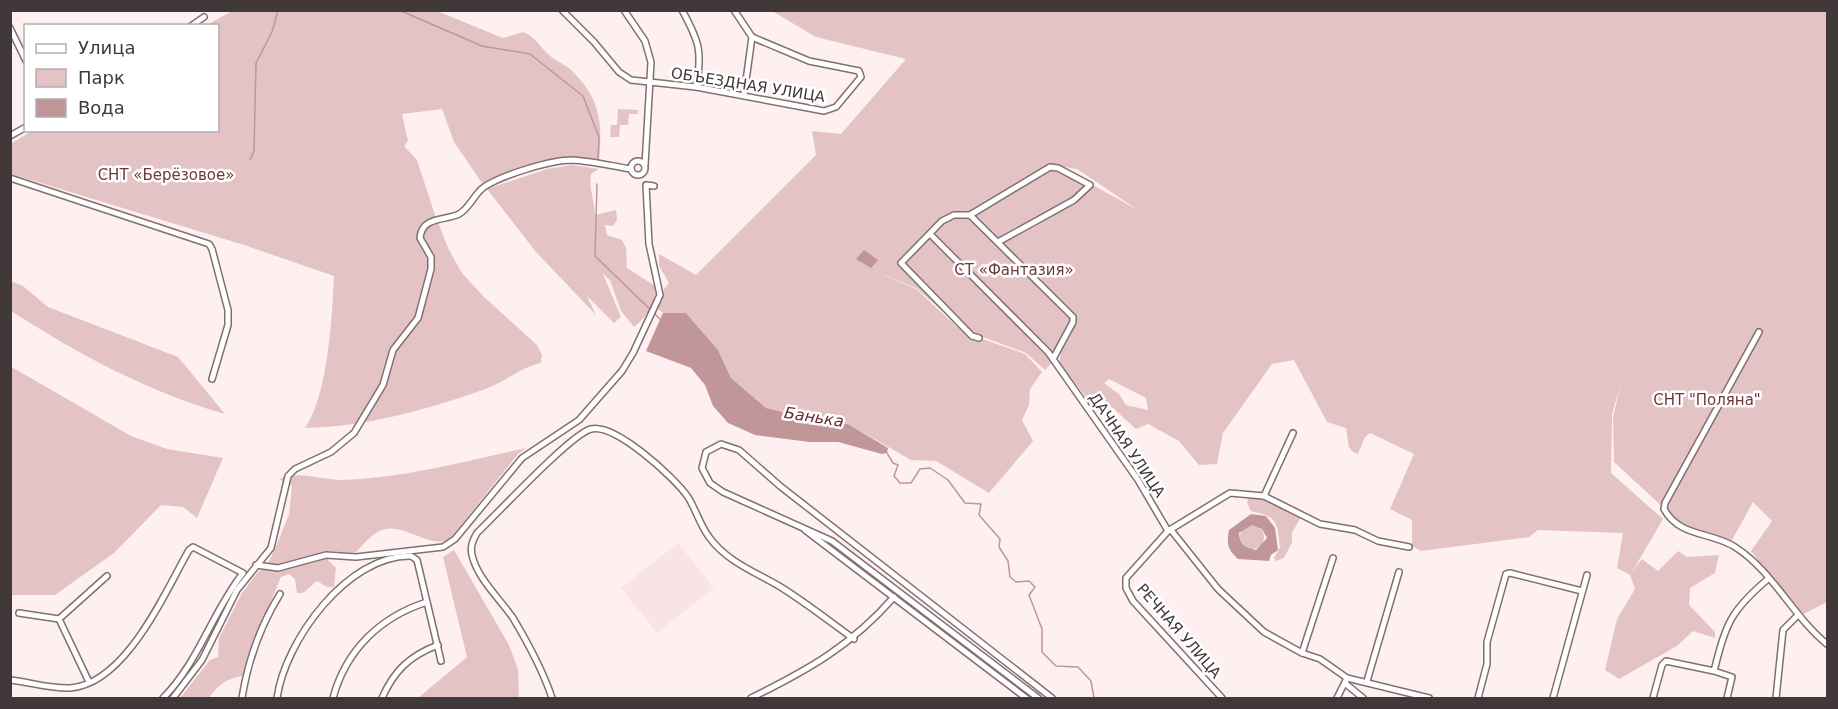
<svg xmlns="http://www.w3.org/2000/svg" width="1838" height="709" font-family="'DejaVu Sans',sans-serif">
  <rect width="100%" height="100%" fill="#fef0f1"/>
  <polygon fill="#fae3e4" points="678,543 714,588 657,633 621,588"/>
  <g fill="#e4c3c5" fill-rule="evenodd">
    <path d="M234 10 437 11 503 38 523 32C536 37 540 47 550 56 556 61 564 64 570 69 600 97 603 122 599 161L560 157 482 183 454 142 442 109 402 114 408 141 404 146 417 160 435 215 449 250 462 273 484 297 537 345 542 355 541 363C521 367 506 381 488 388 429 409 367 427 305 428 328 395 332 317 334 276L244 245 11 174 10 144 32 131 218 130V26L207 25Z"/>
    <path d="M772 11H1827V602L1800 616 1751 551 1772 521 1753 502 1732 540 1695 532 1680 523 1614 462 1613 417 1621 383 1612 414 1611 473 1663 519 1632 572 1642 559 1658 571 1678 551 1687 557 1719 555 1715 573 1690 588 1689 605 1715 632V638L1693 631 1677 646 1619 679 1605 670 1617 619 1635 589 1630 575 1617 568 1623 533 1538 530 1529 537 1421 551 1412 546V520L1390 509 1414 454 1370 433 1365 437 1358 454C1345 450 1349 439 1346 428L1327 422 1294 360 1272 364 1223 433 1217 464 1199 465 1179 441 1148 424 1136 429 1102 398 1095 407 1090 408 1086 397 1059 363 1061 353 1045 370 1026 353 983 337 979 340 983 339 1025 354 1042 372 1030 389 1029 405 1022 420 1033 441 989 493 936 461 911 460 848 424 803 417 766 408 731 378 718 350 686 313H663L658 309 664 289 669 283 659 266V254L696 275 816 155 812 131 841 134 906 59 816 37ZM1058 166 1077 169 1138 210ZM867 268 916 288 976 340 969 338 916 289ZM1109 379 1146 398 1148 410 1126 405 1119 394 1104 383Z"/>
    <polygon points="618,109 638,110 638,114 629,114 628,125 620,125 619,137 610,137 611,125 617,125"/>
    <path d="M572 165 599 169 591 174C589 189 594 200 595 215L616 210 617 220 613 226 605 225 607 235 622 240 626 248 627 268 655 286C658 301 646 318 634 327L621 311 610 280 603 274 621 317 614 323 587 296 596 315 536 252 487 189 547 169Z"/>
    <path d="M11 281 23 286 48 307 178 357 225 414C148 392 78 354 11 311Z"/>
    <polygon points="10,366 131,436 167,449 223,458 197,518 183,507 161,505 114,553 55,595 11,595"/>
    <path d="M526 448 518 454 449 540C425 549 400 517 376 533 368 538 362 546 355 553L329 551 324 556 336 568 334 587H327L317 581 303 593H297L295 579 289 574 281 577 249 653 243 676C226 679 219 684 209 698H180L210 660 218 657 219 638 242 593 258 572 267 566 277 544 289 514 292 486 279 479C299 470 321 480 343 480 404 478 466 461 526 448Z"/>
    <path d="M1249 497 1264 498 1301 517 1292 533V542L1284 558 1276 561 1274 558 1280 547C1277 519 1276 517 1251 511L1247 502Z"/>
    <circle cx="1252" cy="537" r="12"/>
    <polygon points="454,550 509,645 518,669 519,698 418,698 467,657 443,557"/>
  </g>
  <g fill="#c09698" fill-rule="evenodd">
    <polygon points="864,250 878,260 871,268 856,259"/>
    <polygon points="663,313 686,313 718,350 731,378 766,408 803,417 848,424 888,448 887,453 882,454 838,442 810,442 755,435 728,423 713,406 705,385 691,368 646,351"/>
    <path d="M1251 514 1266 516 1275 528 1278 550 1271 555 1269 561 1238 559C1228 550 1226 544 1229 530ZM1252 525 1262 529 1267 538 1256 550C1245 547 1240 546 1239 533Z"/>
  </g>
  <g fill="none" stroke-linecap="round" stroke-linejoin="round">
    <g stroke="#c09698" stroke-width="1.5">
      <polyline points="399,10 482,46 530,54 583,96 599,137 598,160"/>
      <polyline points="250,160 254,151 256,63 272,32 278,10"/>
      <polyline points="597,184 595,256 660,319"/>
      <polyline points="887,453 893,463 898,465 894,476 900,483 911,483 920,469 930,468 948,480 965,503 981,504 979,515 1000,539 999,547 1008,561 1010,577 1016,582 1029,581 1035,587 1029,595 1042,629 1042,652 1056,666 1078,667 1091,681 1094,698"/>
    </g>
    <g stroke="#826f70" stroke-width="8">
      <g id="minor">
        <polyline points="562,10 594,42 619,72 631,80 696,87 824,111 836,107 861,77 859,71 809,61 752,37"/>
        <polyline points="624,10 645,41 651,62 645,165"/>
        <path d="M682 10C699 41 703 52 696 87"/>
        <polyline points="734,10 752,37 744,95"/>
        <polyline points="191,26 204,17"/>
        <polyline points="10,28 26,61"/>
        <polyline points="10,136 26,127"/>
        <circle cx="638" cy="168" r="7"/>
        <polyline points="10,178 209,244 212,249 228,310 228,325 212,379"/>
        <polyline points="970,215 1050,167 1058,168 1090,185 1074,200 998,242"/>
        <polyline points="930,234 1048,352 1138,480 1168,531"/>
        <path d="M1759 332 1665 503 1664 509C1679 537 1712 532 1735 547 1773 571 1793 617 1828 645"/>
        <polyline points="979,338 972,336 901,263 942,221 954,215 970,215 1073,317 1073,322 1053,359"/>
        <polyline points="1264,496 1293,433"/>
        <polyline points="805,530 1026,698"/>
        <polyline points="1171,530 1218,589 1264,632 1302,653 1320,659 1347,678 1429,698"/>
        <polyline points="256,565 278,568 326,555 356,557 443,547 455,539 522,458 579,420 622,371 633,353 660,295 649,244 646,185 654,186"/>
        <polyline points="19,613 59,619 89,682"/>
        <polyline points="59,619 107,576"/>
        <polyline points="1302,653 1333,558"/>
        <polyline points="1714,671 1732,677 1727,698"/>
        <path d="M10 680C29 682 51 689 70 688 126 684 165 592 189 550L193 547 243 573C212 612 199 662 163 698"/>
        <polyline points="1367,681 1399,572"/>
        <polyline points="1346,684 1363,698"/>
        <path d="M173 698 202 660 237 590 271 548 288 476 295 469 331 452 354 433 383 385 393 350 418 318 431 269V257L420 238C422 216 445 221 459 214 470 208 474 194 484 187 502 175 551 160 572 160 591 161 612 166 631 169"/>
        <path d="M242 698C248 660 259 628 280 594"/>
        <path d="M277 698C285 641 347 555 411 556L417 560 441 661"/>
        <path d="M333 698C346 650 380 617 427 602"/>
        <path d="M382 698C394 671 409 656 438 645"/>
        <path d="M552 698C543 671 528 643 513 618 500 599 477 578 472 555 470 546 473 540 477 533 497 514 571 434 591 429 615 423 674 477 688 497 696 510 700 525 709 537 726 561 755 572 779 586 805 602 829 621 854 639"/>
        <path d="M751 698C808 670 851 646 894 597"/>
        <polyline points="1038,698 832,541 723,492 710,483 702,468 706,452 721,444 739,450 780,486 1052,698"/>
        <polyline points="1222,698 1133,601 1126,588 1126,578 1168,531 1230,493 1264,496 1320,524 1355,530 1378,541 1409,547"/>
        <polyline points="1337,698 1347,678"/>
        <polyline points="1478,698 1487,664 1487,642 1506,574 1510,573 1582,591"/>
        <polyline points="1553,698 1587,575"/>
        <path d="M1653 698 1662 665 1666 661 1714 671C1726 624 1730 611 1768 579"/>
        <polyline points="1776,698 1783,630 1797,616"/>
      </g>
    </g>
    <use href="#minor" stroke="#fff" stroke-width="5"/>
  </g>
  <g text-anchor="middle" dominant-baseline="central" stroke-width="5" stroke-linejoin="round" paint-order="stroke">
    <g font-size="15" fill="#413839" stroke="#fff">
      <text transform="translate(748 85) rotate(9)">ОБЪЕЗДНАЯ УЛИЦА</text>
      <text transform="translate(1127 445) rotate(56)">ДАЧНАЯ УЛИЦА</text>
      <text transform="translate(1179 631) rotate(49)">РЕЧНАЯ УЛИЦА</text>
    </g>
    <g font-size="15" fill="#6f363c" stroke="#fff">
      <text x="166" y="175">СНТ «Берёзовое»</text>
      <text x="1014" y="270">СТ «Фантазия»</text>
      <text x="1707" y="400">СНТ "Поляна"</text>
    </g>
    <g font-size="16" font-style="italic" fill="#672f35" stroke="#fff">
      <text transform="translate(814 417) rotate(9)">Банька</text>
    </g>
  </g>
  <rect width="1838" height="709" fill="none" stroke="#413839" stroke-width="24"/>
  <rect x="24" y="24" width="195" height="108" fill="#ffffff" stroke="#b3afb0" stroke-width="1.5"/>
  <rect x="36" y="44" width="30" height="9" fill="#ffffff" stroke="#b3afb0" stroke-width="1.5"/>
  <text x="78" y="54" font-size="18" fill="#413839">Улица</text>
  <rect x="36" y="69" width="30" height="18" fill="#e4c3c5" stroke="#b3afb0" stroke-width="1.5"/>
  <text x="78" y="84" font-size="18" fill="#413839">Парк</text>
  <rect x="36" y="99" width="30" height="18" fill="#c09698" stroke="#b3afb0" stroke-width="1.5"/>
  <text x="78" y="114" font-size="18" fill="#413839">Вода</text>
</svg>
